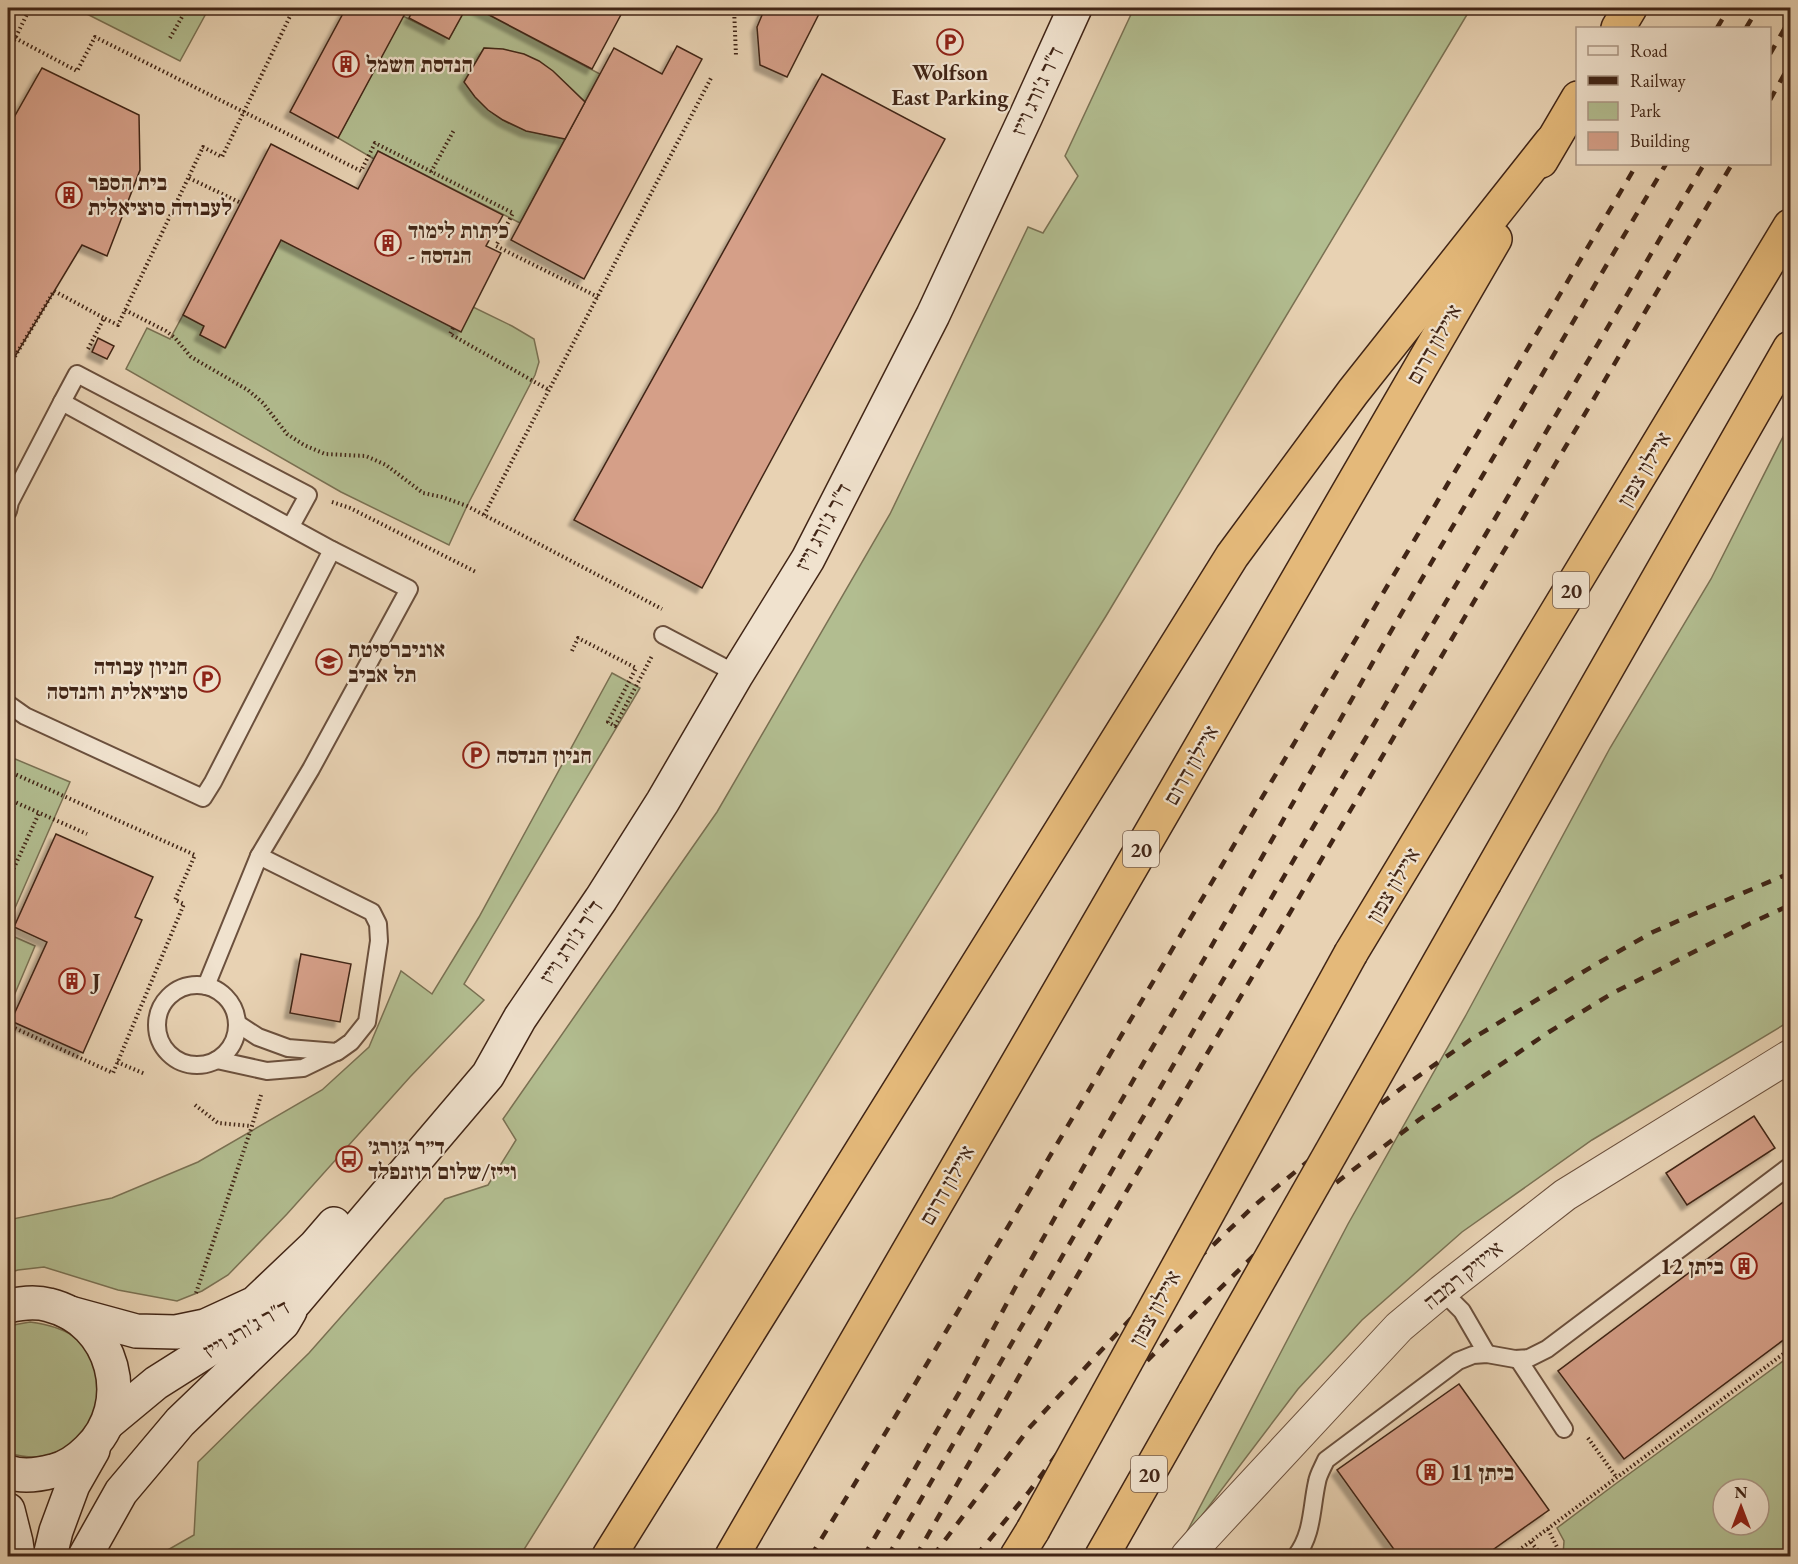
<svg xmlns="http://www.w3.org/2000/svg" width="1798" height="1564" font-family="'EB Garamond','Frank Ruhl Libre',serif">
  <defs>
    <filter id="shadow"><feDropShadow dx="-5.5" dy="5.5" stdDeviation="1.5" flood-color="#0004"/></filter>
  </defs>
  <rect width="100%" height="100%" fill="#e8d2b3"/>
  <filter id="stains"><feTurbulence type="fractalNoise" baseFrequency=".00333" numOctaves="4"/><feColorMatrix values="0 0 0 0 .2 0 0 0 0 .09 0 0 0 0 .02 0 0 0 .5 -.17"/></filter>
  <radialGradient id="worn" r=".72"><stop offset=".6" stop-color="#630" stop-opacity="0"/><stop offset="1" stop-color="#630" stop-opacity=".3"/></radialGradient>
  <g fill="#b2bd90" stroke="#7a7153" stroke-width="1.5" fill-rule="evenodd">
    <polygon points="75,8 209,8 180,61"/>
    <path d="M466 8H476L600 74 585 102C551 69 535 50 484 48L465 82C491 122 519 131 565 139L520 223 378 151 374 159 338 138 403 16 449 39Z"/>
    <polygon points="1134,8 1471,8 1106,616 520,1556 157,1556 194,1535 198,1462 309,1353 445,1199 488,1185 516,1140 503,1119 717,812 890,514 1028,227 1043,233 1078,176 1065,156"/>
    <polygon points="281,240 473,307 512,326 534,339 539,362 535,375 467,506 449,545 341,492 126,369 147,328 170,339 183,315 204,326 200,335 226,347"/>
    <polygon points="1790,423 1790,1021 1592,1140 1462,1232 1362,1320 1298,1389 1181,1543 1348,1224 1466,1015 1610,748 1711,579"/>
    <polygon points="612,673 640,688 464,984 484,1000 410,1077 287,1214 228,1275 202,1291 177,1301 118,1290 44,1267 18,1270 8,1273 8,1220 112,1198 198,1162 322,1090 369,1047 401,971 432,994 479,917"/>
    <polygon points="8,756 70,782 8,924"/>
    <polygon points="8,934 35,946 8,1010"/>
    <path d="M30 1322C45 1324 60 1327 73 1336 83 1344 90 1356 94 1367 109 1406 84 1447 44 1456 32 1459 19 1456 8 1453V1326Z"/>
    <path d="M1790 1356V1556H1563L1564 1541 1557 1528 1614 1485ZM1723 1489H1759V1525H1723Z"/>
  </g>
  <g fill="#d59f88" stroke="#412516" stroke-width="1.5" filter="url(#shadow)">
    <polygon points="346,8 408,8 338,138 290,112"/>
    <polygon points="414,8 466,8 449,39 409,18"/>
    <polygon points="476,8 621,8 624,9 592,69"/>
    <polygon points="765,8 822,8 787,77 760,65 757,27"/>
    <polygon points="677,46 702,59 584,279 511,240 614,48 662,74"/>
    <polygon points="484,48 503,49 524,54 539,61 553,71 585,102 565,139 526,131 503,120 488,110 475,97 464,82"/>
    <polygon points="42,68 139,115 140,170 107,256 82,245 8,368 8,224 9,221 8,221 8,128"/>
    <polygon points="822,74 945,139 702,588 574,520"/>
    <polygon points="271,144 358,189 378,151 503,215 486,246 501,253 461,332 281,240 225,348 200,335 204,326 183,315"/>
    <polygon points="98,338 114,346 107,359 92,352"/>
    <polygon points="56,834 153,877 135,917 142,920 83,1053 11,1021 47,942 14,927"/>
    <polygon points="301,954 351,964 340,1022 290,1013"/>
    <polygon points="1754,1116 1775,1148 1687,1205 1666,1173"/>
    <polygon points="1790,1197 1790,1335 1624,1459 1558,1371"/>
    <polygon points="1459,1384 1549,1510 1484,1556 1396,1556 1398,1555 1337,1470"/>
  </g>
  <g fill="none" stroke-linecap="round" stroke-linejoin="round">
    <g stroke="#6b503d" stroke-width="20">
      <g id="lane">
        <polyline points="62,402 77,374 308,495 291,526"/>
        <polyline points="8,511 10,502 62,402 332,550 409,589 311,769 259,856 372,912 378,924 379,941 367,1022 351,1042 337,1052 288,1048 258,1037 238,1024"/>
        <polyline points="663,635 737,674"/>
        <polyline points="8,704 25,716 203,798 213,782 332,550"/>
        <circle cx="197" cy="1025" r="40"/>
        <polyline points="206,986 259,856"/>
        <polyline points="217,1060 267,1071 303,1068 336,1052"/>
        <polyline points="1442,1291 1462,1311 1487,1354"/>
        <polyline points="1518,1359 1564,1429"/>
        <path d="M1296 1556C1313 1534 1311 1509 1317 1482 1318 1475 1323 1467 1326 1460L1458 1361 1473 1355 1487 1354 1515 1359 1529 1358 1547 1349 1790 1166"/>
      </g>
    </g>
    <g stroke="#6b503d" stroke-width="34">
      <polyline id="street" points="1187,1556 1202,1539 1399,1327 1442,1291 1565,1195 1790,1056"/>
    </g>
    <g stroke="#412516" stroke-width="36">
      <g id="secondary">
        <path d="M8 1306C21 1303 35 1301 49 1305 114 1321 136 1404 88 1450 78 1460 66 1468 53 1471 38 1475 22 1477 8 1472"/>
        <polyline points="70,1313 136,1331 176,1332 205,1326 255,1303 315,1246 334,1224"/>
        <polyline points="109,1422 156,1383 265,1314 295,1302 488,1075 520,1018 601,899 663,801 737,674 808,559 933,315 1026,116 1075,8"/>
        <polyline points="8,1510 16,1542 18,1556"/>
        <polyline points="50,1556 56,1531 73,1485 93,1450"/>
        <polyline points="85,1556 121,1492 180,1422 283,1323 290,1311"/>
      </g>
    </g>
    <g stroke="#412516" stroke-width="36">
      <g id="highway">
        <polyline points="1618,28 1630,8"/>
        <polyline points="1541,161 1578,98"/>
        <polyline points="1485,882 1790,348"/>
        <polyline points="1351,953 1790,226"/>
        <polyline points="609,1556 1232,556 1353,392 1551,142"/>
        <polyline points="732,1556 1495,239"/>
        <polyline points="1017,1556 1033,1530"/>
        <polyline points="1102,1556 1195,1392"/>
      </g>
    </g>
    <g stroke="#412516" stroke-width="4" stroke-dasharray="1.5 3" stroke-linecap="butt">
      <polyline points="734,8 736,56"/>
      <polyline points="15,38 77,71 95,37 361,171 375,143 513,213 496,246 598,297"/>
      <polyline points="170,38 187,8"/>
      <polyline points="8,53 30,8"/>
      <polyline points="431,172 454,130"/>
      <polyline points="189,178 241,203"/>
      <polyline points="125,310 166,331 175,338 191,357 248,390 263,403 287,434 304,445 325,454 366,456 386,465 423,493 442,497 467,506 662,609"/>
      <polyline points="453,328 450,334 549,390"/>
      <polyline points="88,349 104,318 118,325 203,147 222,157 294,8"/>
      <polyline points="8,368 54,291 104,318"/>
      <polyline points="332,502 350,508 476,572"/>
      <polyline points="484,515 711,78"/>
      <polyline points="572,651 578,638 636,668 608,722 615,726 652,656"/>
      <polyline points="8,771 195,855 175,900 184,904 113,1073 8,1025"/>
      <polyline points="8,799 87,834"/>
      <polyline points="8,881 39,813"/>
      <polyline points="117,1062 145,1074"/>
      <polyline points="195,1105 218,1123 251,1126"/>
      <polyline points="196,1293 252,1126 261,1095"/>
      <polyline points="1588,1438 1617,1478"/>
      <polyline points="1548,1529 1557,1547 1557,1556"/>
      <polyline points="1531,1542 1542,1556"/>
      <polyline points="1511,1556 1790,1349"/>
    </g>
    <use href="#lane" stroke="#f0e2ce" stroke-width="16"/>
    <use href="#street" stroke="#f0e2ce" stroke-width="32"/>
    <use href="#secondary" stroke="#f0e2ce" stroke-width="33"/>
    <use href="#highway" stroke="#e4b97a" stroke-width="33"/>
    <g stroke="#412516" stroke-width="4.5" stroke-dasharray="10 10" stroke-linecap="butt">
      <polyline points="1717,28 1729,8"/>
      <polyline points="1746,28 1758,8"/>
      <polyline points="1770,54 1790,19"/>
      <polyline points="1770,100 1790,64"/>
      <polyline points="811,1556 912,1389 1637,164"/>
      <polyline points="864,1556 960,1391 1015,1288 1110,1120 1207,954 1377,655 1666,164"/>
      <polyline points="888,1556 1210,1002 1704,164"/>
      <path d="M916 1556C1182 1089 1460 628 1732 164"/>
      <polyline points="933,1556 1030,1427 1151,1297 1210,1248 1255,1205 1346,1130 1403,1087 1470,1040 1598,963 1653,932 1696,913 1790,873"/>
      <polyline points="976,1556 1028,1493 1057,1454 1176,1331 1270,1240 1320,1195 1420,1119 1549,1032 1611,994 1749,924 1790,905"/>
    </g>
    <g stroke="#412516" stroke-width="36" stroke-linecap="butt">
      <g id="highway-bridge">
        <polyline points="1195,1392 1485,882"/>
        <polyline points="1033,1530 1351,953"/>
      </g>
    </g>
    <use href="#highway-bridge" stroke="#e4b97a" stroke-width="33"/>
  </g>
  <defs>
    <g id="parking-ring" transform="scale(1.35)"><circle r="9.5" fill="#f0e2ce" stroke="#8f2418" stroke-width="1.5"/><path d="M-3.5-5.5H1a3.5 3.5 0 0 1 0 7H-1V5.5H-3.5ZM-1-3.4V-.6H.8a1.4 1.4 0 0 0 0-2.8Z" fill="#8f2418"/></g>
    <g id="building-ring" transform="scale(1.35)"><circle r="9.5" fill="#f0e2ce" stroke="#8f2418" stroke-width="1.5"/><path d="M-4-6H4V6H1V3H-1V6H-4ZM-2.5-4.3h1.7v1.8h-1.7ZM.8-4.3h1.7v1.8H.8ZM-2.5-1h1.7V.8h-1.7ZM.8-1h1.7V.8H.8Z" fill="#8f2418"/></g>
    <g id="university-ring" transform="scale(1.35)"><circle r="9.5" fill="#f0e2ce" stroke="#8f2418" stroke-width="1.5"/><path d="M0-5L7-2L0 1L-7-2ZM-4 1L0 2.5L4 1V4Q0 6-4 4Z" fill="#8f2418"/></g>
    <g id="bus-ring" transform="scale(1.35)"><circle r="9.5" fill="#f0e2ce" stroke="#8f2418" stroke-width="1.5"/><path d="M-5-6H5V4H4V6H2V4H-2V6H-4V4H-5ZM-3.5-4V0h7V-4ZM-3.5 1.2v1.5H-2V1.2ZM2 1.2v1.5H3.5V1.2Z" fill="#8f2418"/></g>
  </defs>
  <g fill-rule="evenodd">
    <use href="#parking-ring" x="950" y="42"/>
    <use href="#building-ring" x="346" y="64"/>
    <use href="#building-ring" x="69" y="195"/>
    <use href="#building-ring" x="388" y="243"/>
    <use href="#university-ring" x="329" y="662"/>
    <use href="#parking-ring" x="207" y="679"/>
    <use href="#parking-ring" x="476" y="755"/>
    <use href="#building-ring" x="72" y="981"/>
    <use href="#bus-ring" x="349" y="1159"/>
    <use href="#building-ring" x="1744" y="1266"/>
    <use href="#building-ring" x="1430" y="1472"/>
  </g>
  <g text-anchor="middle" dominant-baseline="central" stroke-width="4.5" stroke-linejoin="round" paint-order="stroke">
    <g fill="#f0e2ce" stroke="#765e4d" stroke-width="1.5">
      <rect x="1553" y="572" width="36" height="36" rx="4.5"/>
      <rect x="1123" y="831" width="36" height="36" rx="4.5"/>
      <rect x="1131" y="1456" width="36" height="36" rx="4.5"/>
    </g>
    <g font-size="21" font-weight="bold" fill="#412516">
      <text x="1571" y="590">20</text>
      <text x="1141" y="849">20</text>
      <text x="1149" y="1474">20</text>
    </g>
    <g font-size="22" font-weight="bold" fill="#412516" stroke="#f0e2ce" text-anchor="start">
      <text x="366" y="64">הנדסת חשמל</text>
      <text x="950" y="72" text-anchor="middle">Wolfson<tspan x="950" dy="25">East Parking</tspan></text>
      <text x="88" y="182">בית הספר<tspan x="88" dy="25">לעבודה סוציאלית</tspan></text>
      <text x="408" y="230">כיתות לימוד<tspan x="408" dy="25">- הנדסה</tspan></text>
      <text x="348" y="649">אוניברסיטת<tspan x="348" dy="25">תל אביב</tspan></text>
      <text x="188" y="666" text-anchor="end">חניון עבודה<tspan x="188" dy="25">סוציאלית והנדסה</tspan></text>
      <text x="496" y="755">חניון הנדסה</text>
      <text x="92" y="981">J</text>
      <text x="368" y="1146">ד״ר ג׳ורג׳<tspan x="368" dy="25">וייז/שלום רוזנפלד</tspan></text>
      <text x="1724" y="1266" text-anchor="end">ביתן 12</text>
      <text x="1450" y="1472">ביתן 11</text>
    </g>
    <g font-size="22" fill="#412516" stroke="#f0e2ce">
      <text transform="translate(1037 91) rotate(-65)">ד"ר ג'ורג וייז</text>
      <text transform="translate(1434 344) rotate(-60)">איילון דרום</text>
      <text transform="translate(1644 469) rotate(-59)">איילון צפון</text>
      <text transform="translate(823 527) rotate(-62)">ד"ר ג'ורג וייז</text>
      <text transform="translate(1191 765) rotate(-60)">איילון דרום</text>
      <text transform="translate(1393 885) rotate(-59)">איילון צפון</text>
      <text transform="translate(571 942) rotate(-56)">ד"ר ג'ורג וייז</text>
      <text transform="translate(947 1185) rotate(-60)">איילון דרום</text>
      <text transform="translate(1463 1275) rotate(-39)">אייזיק רמבה</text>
      <text transform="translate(1155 1308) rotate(-61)">איילון צפון</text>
      <text transform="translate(246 1329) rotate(-30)">ד"ר ג'ורג וייז</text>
    </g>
  </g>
  <rect width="1798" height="1564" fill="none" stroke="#e8d2b3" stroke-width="30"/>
  <rect x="9" y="9" width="1780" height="1546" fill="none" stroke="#412516" stroke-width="3"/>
  <rect x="15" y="15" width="1768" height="1534" fill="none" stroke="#412516" stroke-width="1.5"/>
  <rect x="1576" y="27" width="195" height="138" fill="#f0e2ce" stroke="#aa9684" stroke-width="1.5"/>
  <rect x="1588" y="46" width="30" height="9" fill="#f0e2ce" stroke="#aa9684" stroke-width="1.5"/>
  <text x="1630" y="57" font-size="18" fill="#412516">Road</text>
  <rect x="1588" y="76" width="30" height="9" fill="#412516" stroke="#aa9684" stroke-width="1.5"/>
  <text x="1630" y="87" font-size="18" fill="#412516">Railway</text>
  <rect x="1588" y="102" width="30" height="18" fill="#b2bd90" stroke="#aa9684" stroke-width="1.5"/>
  <text x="1630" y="117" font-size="18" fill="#412516">Park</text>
  <rect x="1588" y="132" width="30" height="18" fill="#d59f88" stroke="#aa9684" stroke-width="1.5"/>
  <text x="1630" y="147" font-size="18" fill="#412516">Building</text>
  <g transform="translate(1741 1507)"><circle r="28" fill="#f0e2ce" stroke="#aa9684" stroke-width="1.5"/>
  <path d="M0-4.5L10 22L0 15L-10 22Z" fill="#8f2418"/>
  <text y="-9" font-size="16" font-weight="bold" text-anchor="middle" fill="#412516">N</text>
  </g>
  <rect width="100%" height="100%" filter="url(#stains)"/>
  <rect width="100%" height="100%" fill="url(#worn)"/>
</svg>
